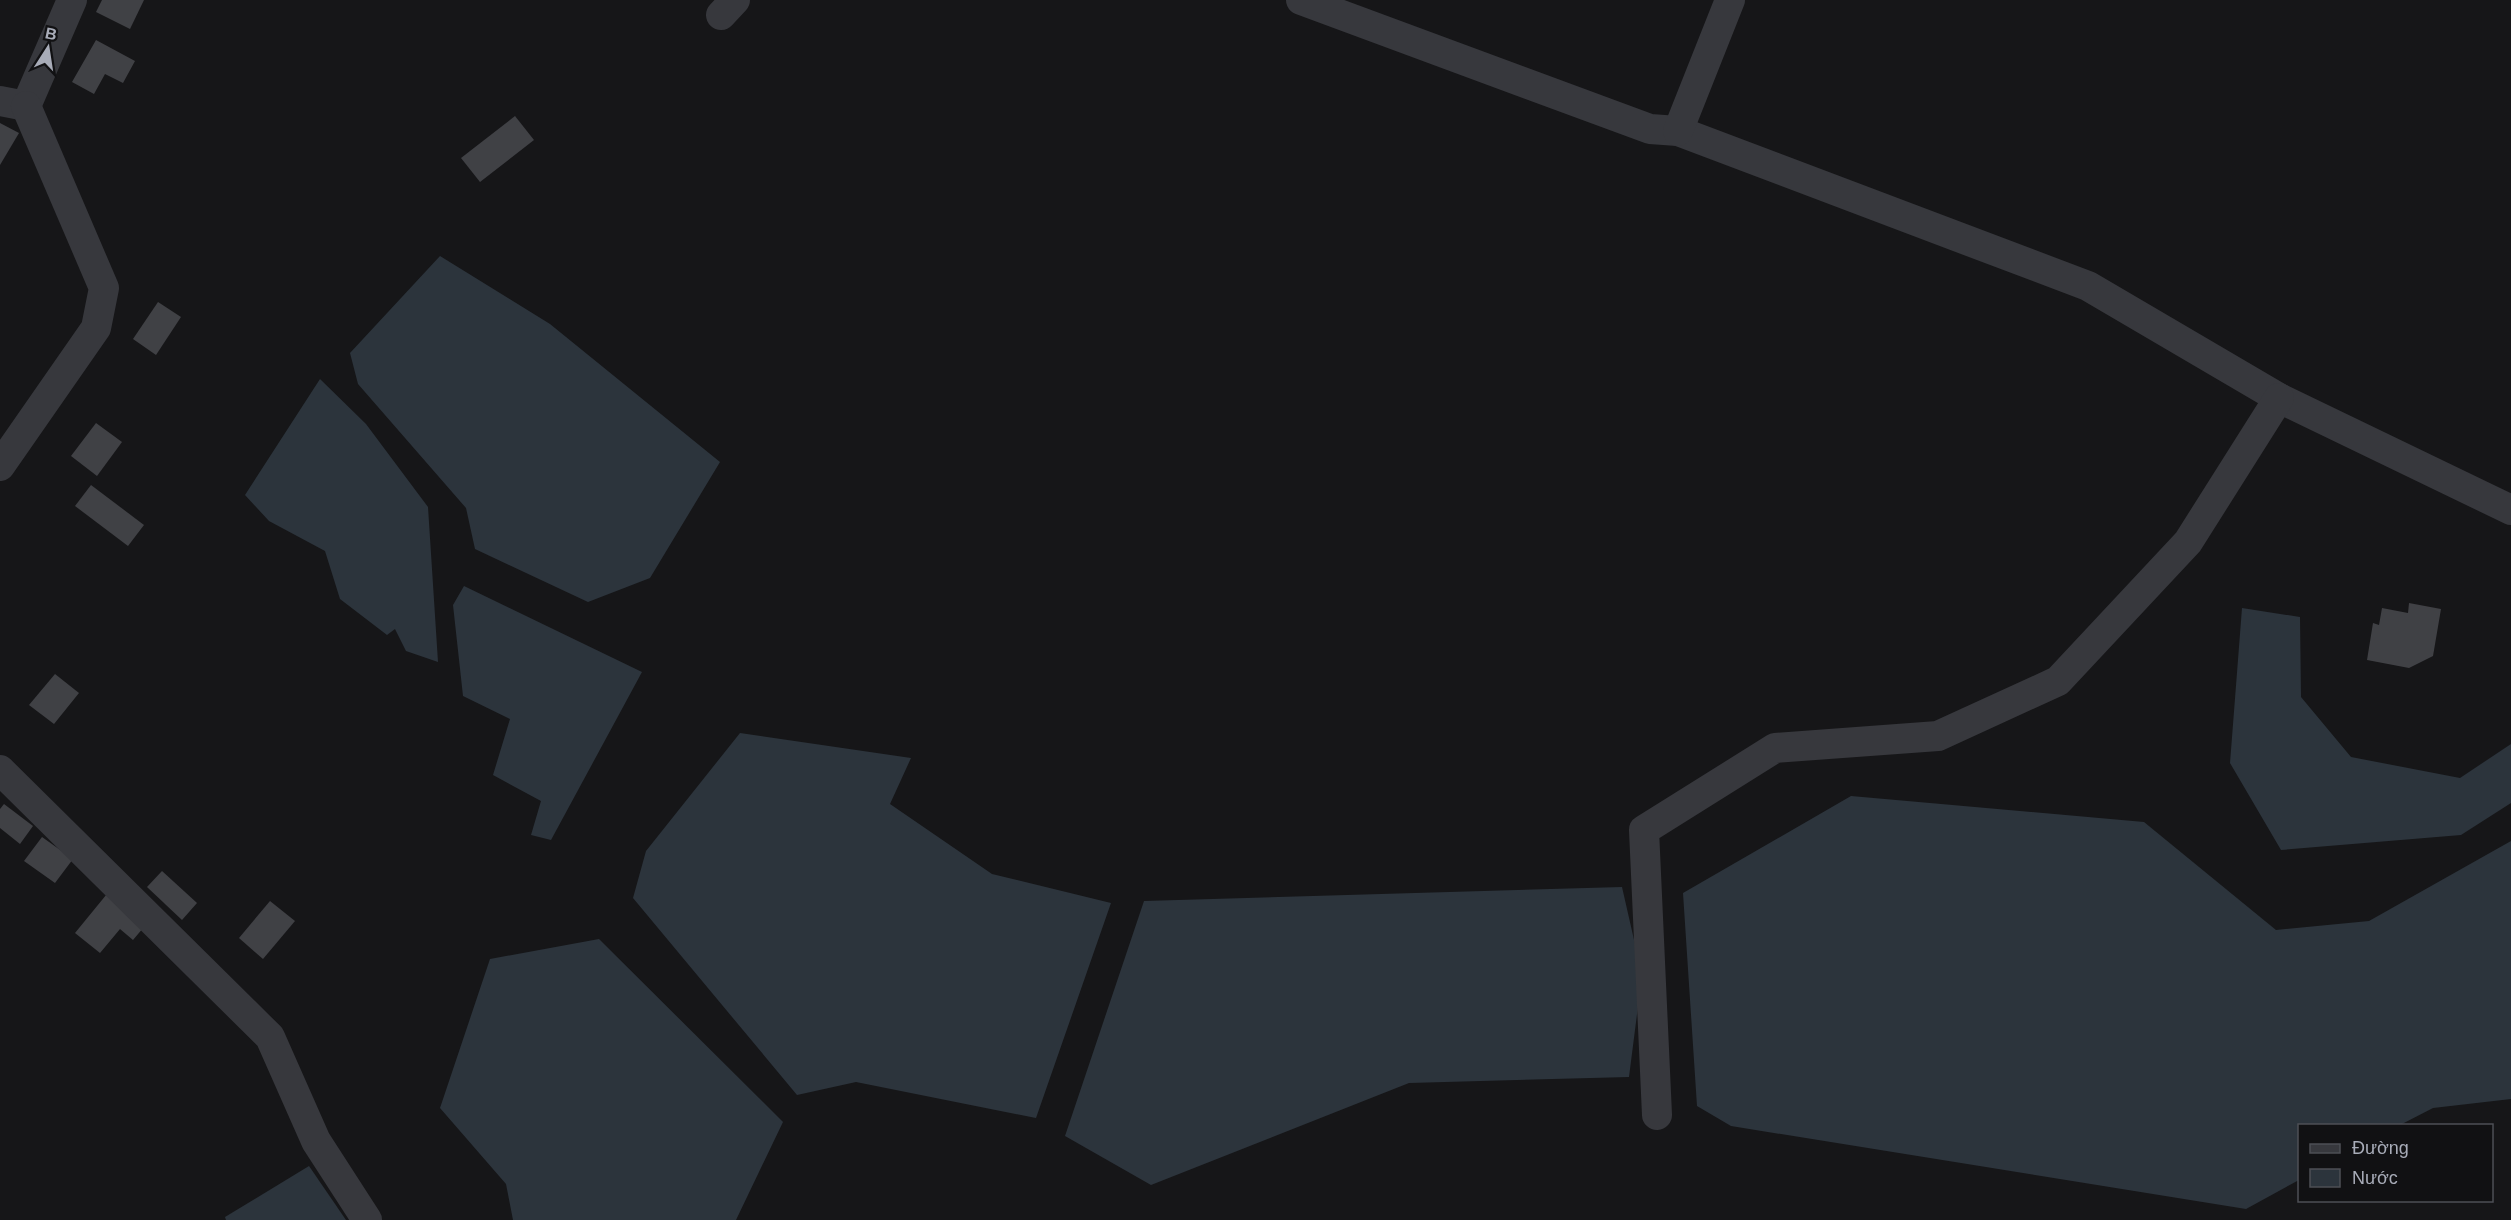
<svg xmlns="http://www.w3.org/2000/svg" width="2511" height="1220" font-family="Arial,sans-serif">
  <rect width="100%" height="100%" fill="#161618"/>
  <g fill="#2c343c">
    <polygon points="440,256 550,324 720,462 650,578 588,602 475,549 466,508 358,384 350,353"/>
    <polygon points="320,379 366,424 428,507 438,662 406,651 395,629 387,635 340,599 325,551 269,521 245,495"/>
    <polygon points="464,586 642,672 551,840 531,835 541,801 493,775 510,719 463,696 453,605"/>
    <polygon points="2242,608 2300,617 2301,697 2351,757 2460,778 2511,744 2511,803 2461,835 2281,850 2230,763"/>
    <polygon points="740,733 911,758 890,804 992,874 1111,903 1036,1118 856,1082 797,1095 633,898 646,851"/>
    <polygon points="1851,796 2144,822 2276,930 2369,921 2511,841 2511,1099 2433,1108 2400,1125 2300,1126 2299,1180 2246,1209 1731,1126 1697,1106 1683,893"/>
    <polygon points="1622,887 1642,975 1629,1077 1409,1083 1151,1185 1065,1136 1144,901"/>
    <polygon points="599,939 783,1122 736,1220 513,1220 506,1184 440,1108 490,959"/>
    <polygon points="309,1166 346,1220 226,1220 225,1217"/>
  </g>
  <g fill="#404145">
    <polygon points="102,0 144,0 130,29 96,12"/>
    <polygon points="96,40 135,61 123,83 105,74 94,94 72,82"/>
    <polygon points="515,116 534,140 480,182 461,158"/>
    <polygon points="0,123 19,133 0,165"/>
    <polygon points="158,302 181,317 156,355 133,339"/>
    <polygon points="96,423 122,442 97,476 71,456"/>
    <polygon points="91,485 144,525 128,546 75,506"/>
    <polygon points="2409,603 2441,609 2433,656 2409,668 2367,660 2373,623 2379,625 2382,608 2408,613"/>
    <polygon points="55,674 79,693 54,724 29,705"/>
    <polygon points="4,804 33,826 20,844 0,828 0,809"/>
    <polygon points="42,837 73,859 55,883 24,861"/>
    <polygon points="162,871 197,903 182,920 147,887"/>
    <polygon points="111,889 149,921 133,940 120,929 100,953 75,933"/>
    <polygon points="270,901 295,921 263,959 239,938"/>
  </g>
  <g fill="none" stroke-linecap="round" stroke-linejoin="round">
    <g stroke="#37383d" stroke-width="30">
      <polyline points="1301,0 1650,129 1678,131 2088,286 2279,398 2511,510"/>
      <polyline points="721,15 735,0"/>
      <polyline points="0,101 26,106 72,0"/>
      <polyline points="1678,131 1730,0"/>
      <polyline points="0,466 96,328 104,288 26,106"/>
      <polyline points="0,770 270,1037 316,1141 367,1220"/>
      <polyline points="1657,1115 1644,830 1775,748 1938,736 2058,681 2188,542 2279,398"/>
    </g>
  </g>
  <rect x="2298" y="1124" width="195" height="78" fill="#111113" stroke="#4d4f55" stroke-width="1.5"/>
  <rect x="2310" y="1144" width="30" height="9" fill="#37383d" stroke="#4d4f55" stroke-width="1.5"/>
  <text x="2352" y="1154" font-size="18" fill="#a8acb8">Đường</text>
  <rect x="2310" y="1169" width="30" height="18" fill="#2c343c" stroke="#4d4f55" stroke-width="1.5"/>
  <text x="2352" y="1184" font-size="18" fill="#a8acb8">Nước</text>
  <g transform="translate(48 48) rotate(12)" stroke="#111113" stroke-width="4.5" paint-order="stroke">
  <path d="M0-4.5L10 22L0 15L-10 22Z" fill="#a8acb8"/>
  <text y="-9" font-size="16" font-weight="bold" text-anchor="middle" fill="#a8acb8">B</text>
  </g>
</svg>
